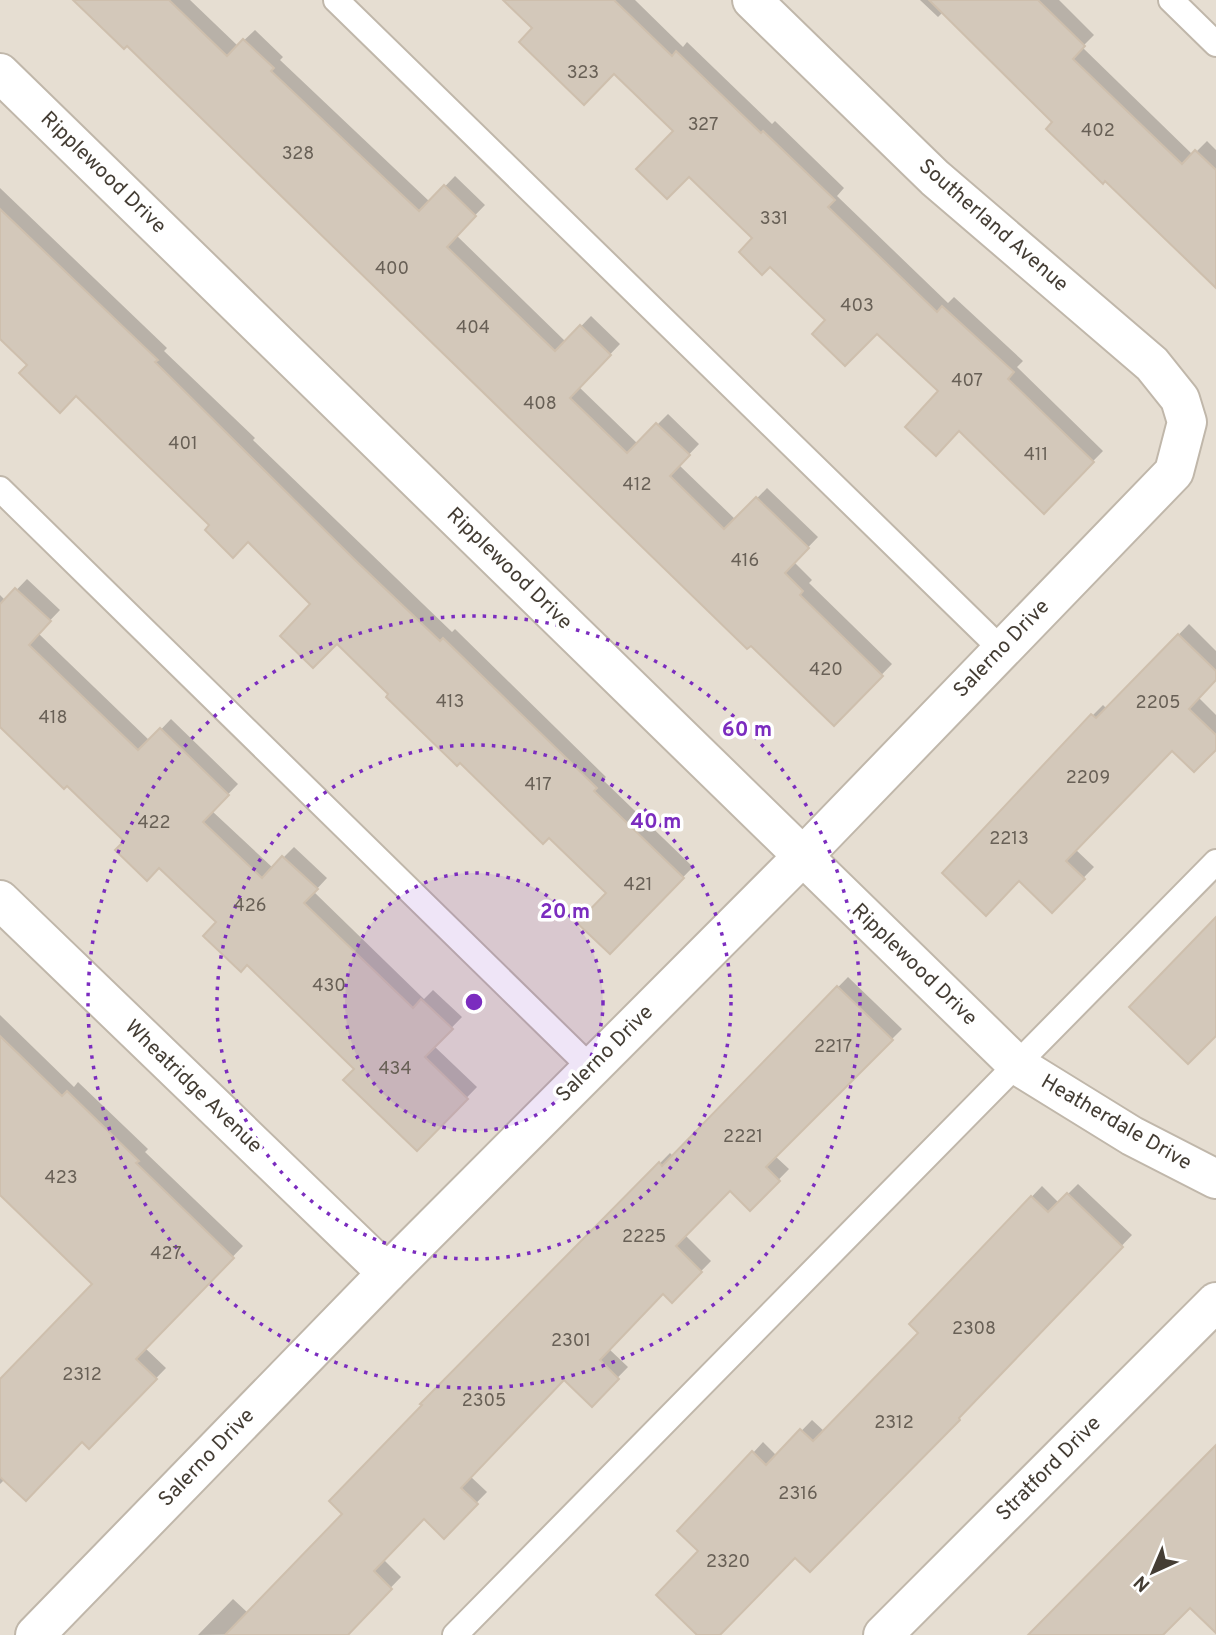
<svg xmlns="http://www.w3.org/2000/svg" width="1216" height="1635" font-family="Overpass,sans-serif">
  <rect width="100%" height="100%" fill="#f2ede4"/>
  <rect fill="#e6ded2" x="0" y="0" width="1216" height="1635"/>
  <g fill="#0003">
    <polygon points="75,0 190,0 238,46 255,30 283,57 280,60 430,202 455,176 485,205 456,235 566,342 591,316 620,344 579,387 638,444 668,414 699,444 679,465 736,520 767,488 818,537 794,562 812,580 809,583 892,664 834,724 127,44"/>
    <polygon points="505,0 635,0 683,47 687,42 772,124 775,121 844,188 837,196 948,303 954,297 1023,361 1017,367 1103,451 1044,511 941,391 877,332 827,320 754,238 689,175 676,131 614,71 535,28"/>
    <polygon points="920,0 1059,0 1094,35 1082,47 1193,155 1207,141 1216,150 1216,266 1054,122 943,12 938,17"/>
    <polygon points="0,188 167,348 164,351 255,438 253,440 452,632 455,629 606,777 603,780 693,867 610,952 609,893 549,835 391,694 312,604 248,540 212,525 76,394 30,365 0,336"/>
    <polygon points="27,579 60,610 38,633 150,741 171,719 238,784 212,811 273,868 294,847 327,878 314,892 424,999 433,990 462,1017 434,1046 477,1087 417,1149 356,1069 218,922 0,725 0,595 6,601"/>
    <polygon points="1189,624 1216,651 1216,678 1198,697 1216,715 1216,748 1172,749 1075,849 1094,867 1052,910 1020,879 945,873 1093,715 1103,705 1107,709"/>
    <polygon points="848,977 902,1029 775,1156 789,1169 750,1209 730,1189 685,1235 711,1261 672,1301 663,1292 609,1349 628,1367 592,1404 564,1378 470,1476 487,1492 444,1536 424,1517 383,1559 401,1577 347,1633 198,1635 233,1599 248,1613 344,1514 424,1405 423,1404 670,1153 673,1156"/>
    <polygon points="0,1015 74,1087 78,1082 148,1149 145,1152 243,1246 145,1348 166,1368 89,1447 83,1440 5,1479 0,1484 0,1391 94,1284 0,1193"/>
    <polygon points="1078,1184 1132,1235 968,1407 969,1408 810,1570 795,1555 718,1635 699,1635 701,1551 753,1453 763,1442 777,1456 812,1420 825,1432 921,1333 911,1324 1042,1186 1059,1203"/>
  </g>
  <g fill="#d3c8ba" stroke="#cebfad" stroke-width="2">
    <polygon points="73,0 169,0 227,56 243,39 274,68 271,71 419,211 444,185 476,216 447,247 555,351 580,325 611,355 570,398 627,453 656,423 690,455 670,476 724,529 756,497 809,548 785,573 803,591 800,595 883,676 834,726 751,646 747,649 127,46 124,49"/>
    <polygon points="503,0 614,0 672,56 676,51 761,133 763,131 835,200 828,207 937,312 942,306 1014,372 1008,379 1094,462 1044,514 959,431 936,456 905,427 938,391 877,334 845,366 812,334 825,320 770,267 762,275 739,252 752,238 689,177 667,199 636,169 673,131 614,74 584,105 519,42 532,28"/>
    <polygon points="929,0 1038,0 1085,46 1073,59 1182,164 1195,150 1216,170 1216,288 1105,181 1103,184 1046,129 1052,122"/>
    <polygon points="0,209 158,360 155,362 354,559 440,641 443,638 597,788 594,791 684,878 610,954 577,923 606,893 549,838 543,844 460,763 457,766 386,697 388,694 337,644 313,668 280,636 310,604 248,542 233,558 205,530 209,525 76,396 60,413 19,373 27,365 0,339"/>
    <polygon points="15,588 51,621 29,645 138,750 160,728 229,795 203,822 262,878 282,856 318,889 304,903 413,1008 421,999 453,1029 425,1057 468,1099 417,1151 343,1080 354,1069 247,965 241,972 203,936 216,922 159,868 147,881 115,850 124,841 67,786 64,789 0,727 0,604"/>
    <polygon points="1178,634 1216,671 1216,680 1189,709 1216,735 1216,750 1194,772 1172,751 1066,861 1085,879 1052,913 1019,881 986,916 942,873 1091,714 1096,718"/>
    <polygon points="1216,917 1216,1036 1188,1064 1129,1007"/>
    <polygon points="837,986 893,1040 766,1167 780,1181 750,1211 730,1191 676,1246 702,1272 672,1303 663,1294 600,1360 619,1379 592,1407 564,1380 461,1488 478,1504 444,1539 424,1519 374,1571 392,1589 348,1635 225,1635 342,1514 329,1501 422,1405 420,1404 659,1162 662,1166"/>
    <polygon points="0,1036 62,1096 67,1091 139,1161 136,1163 234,1258 136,1359 157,1379 89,1449 82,1442 26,1501 0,1477 0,1379 92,1284 0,1195"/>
    <polygon points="1067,1193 1123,1247 959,1418 960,1420 810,1572 795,1558 720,1635 697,1635 656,1595 698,1551 677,1531 752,1451 766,1465 800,1429 813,1441 918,1333 909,1324 1031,1196 1048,1212"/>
    <polygon points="1216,1445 1216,1633 1190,1608 1163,1635 1028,1635"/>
  </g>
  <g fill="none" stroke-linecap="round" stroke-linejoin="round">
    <g stroke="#c0b7aa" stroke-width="28">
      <g id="service">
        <polyline points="336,0 1002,650"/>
        <polyline points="1171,0 1216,44"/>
        <polyline points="0,489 591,1068"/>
        <polyline points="455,1635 1216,862"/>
      </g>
    </g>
    <g stroke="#c0b7aa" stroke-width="42">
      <g id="minor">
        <polyline points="0,73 1017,1065 1132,1136 1216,1179"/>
        <polyline points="0,900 387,1273"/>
        <polyline points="35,1635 387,1273 803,856 1174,472 1187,422 1180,399 1152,364 935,178 752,0"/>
        <polyline points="883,1635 1216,1302"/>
      </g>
    </g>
    <use href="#service" stroke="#fff" stroke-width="24"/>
    <use href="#minor" stroke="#fff" stroke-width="38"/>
  </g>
  <circle cx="474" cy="1002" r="129" fill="#7b2cbf" fill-opacity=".12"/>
  <g fill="none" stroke="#7b2cbf" stroke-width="3.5" stroke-dasharray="3.5 7">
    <circle cx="474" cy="1002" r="129"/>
    <circle cx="474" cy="1002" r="257"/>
    <circle cx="474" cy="1002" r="386"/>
  </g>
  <g text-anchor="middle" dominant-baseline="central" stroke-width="7" stroke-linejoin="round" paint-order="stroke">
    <g font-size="18" fill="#686056">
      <text x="583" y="73">323</text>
      <text x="703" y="125">327</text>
      <text x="1098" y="131">402</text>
      <text x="298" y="154">328</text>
      <text x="774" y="219">331</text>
      <text x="392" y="269">400</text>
      <text x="857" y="306">403</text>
      <text x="473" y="328">404</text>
      <text x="967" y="381">407</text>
      <text x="540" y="404">408</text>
      <text x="183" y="444">401</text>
      <text x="1036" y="455">411</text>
      <text x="637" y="485">412</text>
      <text x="745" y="561">416</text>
      <text x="826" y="670">420</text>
      <text x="450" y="702">413</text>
      <text x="1158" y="703">2205</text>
      <text x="53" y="718">418</text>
      <text x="1088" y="778">2209</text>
      <text x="538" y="785">417</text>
      <text x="154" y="823">422</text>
      <text x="1009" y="839">2213</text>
      <text x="638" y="885">421</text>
      <text x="250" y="906">426</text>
      <text x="329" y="986">430</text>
      <text x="833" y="1047">2217</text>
      <text x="395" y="1069">434</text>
      <text x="743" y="1137">2221</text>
      <text x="61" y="1178">423</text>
      <text x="644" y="1237">2225</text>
      <text x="166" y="1254">427</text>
      <text x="974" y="1329">2308</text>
      <text x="571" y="1341">2301</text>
      <text x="82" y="1375">2312</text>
      <text x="484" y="1401">2305</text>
      <text x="894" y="1423">2312</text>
      <text x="798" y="1494">2316</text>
      <text x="728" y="1562">2320</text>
    </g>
    <g font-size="21" fill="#443d34" stroke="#fff">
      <text transform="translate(103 173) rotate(44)">Ripplewood Drive</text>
      <text transform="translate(993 226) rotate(41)">Southerland Avenue</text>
      <text transform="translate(509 569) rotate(44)">Ripplewood Drive</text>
      <text transform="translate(1002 649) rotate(-46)">Salerno Drive</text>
      <text transform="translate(914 965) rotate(44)">Ripplewood Drive</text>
      <text transform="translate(605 1054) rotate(-45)">Salerno Drive</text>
      <text transform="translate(193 1087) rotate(44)">Wheatridge Avenue</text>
      <text transform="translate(1116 1123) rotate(30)">Heatherdale Drive</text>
      <text transform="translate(207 1458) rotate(-46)">Salerno Drive</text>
      <text transform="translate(1049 1469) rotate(-45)">Stratford Drive</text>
    </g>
  </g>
  <circle cx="474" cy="1002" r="10" fill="#7b2cbf" stroke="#fff" stroke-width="3.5"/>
  <g font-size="21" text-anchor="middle" font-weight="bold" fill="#7b2cbf" stroke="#fff" stroke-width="7" stroke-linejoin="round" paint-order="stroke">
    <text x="747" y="736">60 m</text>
    <text x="656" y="828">40 m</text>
    <text x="565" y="918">20 m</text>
  </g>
  <g transform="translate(1153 1572) rotate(224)" stroke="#ffffff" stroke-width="5" paint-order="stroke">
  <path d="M0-5L12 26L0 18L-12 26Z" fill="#443d34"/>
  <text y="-10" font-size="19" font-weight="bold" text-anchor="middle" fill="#443d34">N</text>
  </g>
</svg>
